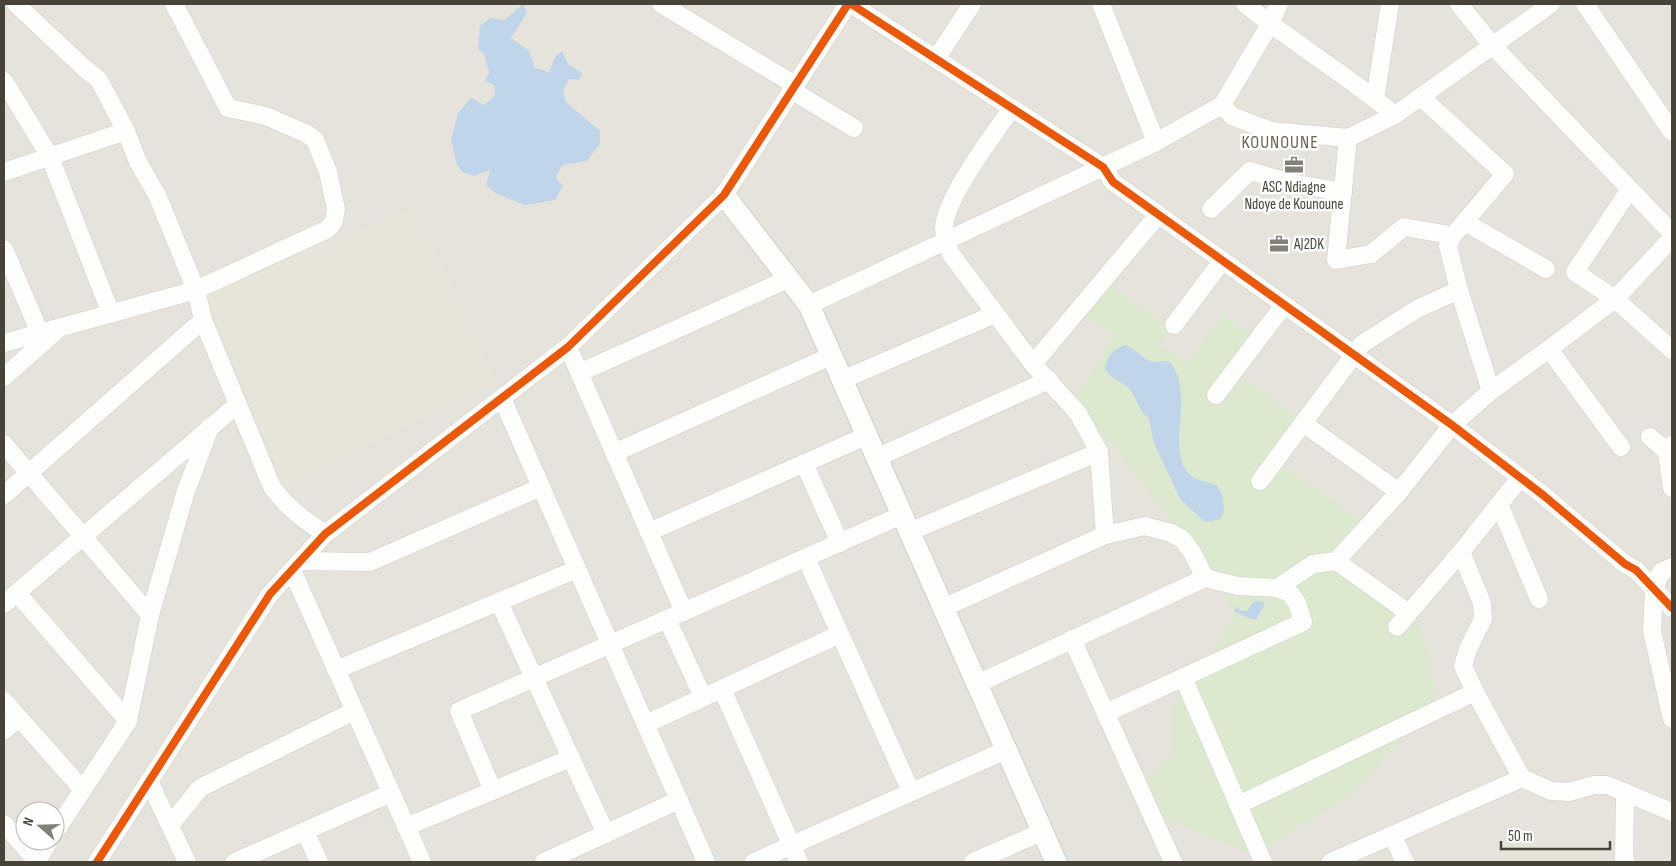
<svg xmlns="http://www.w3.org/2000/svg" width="1676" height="866" font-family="'Sofia Sans Condensed',sans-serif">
  <rect width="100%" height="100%" fill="#f1f1ec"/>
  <path fill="#e5e3db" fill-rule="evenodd" d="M4 4H1672V862H4ZM25 811H55V841H25Z"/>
  <polygon fill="#e7e5d9" points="416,208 496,383 284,486 204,292"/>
  <path fill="#dce9cf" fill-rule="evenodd" d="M1109 285 1171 329 1159 345 1187 363 1223 316 1253 335 1228 367 1308 425 1279 464 1362 521 1325 560 1387 593 1422 630 1438 701 1406 734 1355 792 1255 855 1164 818 1146 779 1172 757 1174 703 1201 671 1234 616 1224 592 1117 449 1072 401 1095 370 1115 334 1083 316ZM1143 357 1154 363H1171L1178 377 1181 386 1180 453 1183 464 1189 475 1202 480 1166 470 1154 443 1148 417 1142 412 1128 387 1108 374ZM1258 601 1265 603 1259 618 1252 620 1235 612 1237 608 1242 611H1247L1252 603Z"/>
  <g fill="#c1d5ea">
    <polygon points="523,4 527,13 511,38 529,51 535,68 549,72 555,57 562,51 568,64 582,73 579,80 569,79 563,91 566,102 600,131 600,144 587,161 562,165 556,178 563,186 555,200 525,205 497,194 486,185 490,170 474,176 462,172 457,165 451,140 458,113 471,98 484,105 495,96 494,85 485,81 489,73 484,53 478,49 480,26 490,18 505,20"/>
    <path d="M1125 345C1135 349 1141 357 1150 361 1157 364 1162 359 1170 362 1196 395 1165 446 1189 474 1194 480 1209 482 1217 485L1223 496 1224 512 1221 518 1211 522 1204 521 1180 499 1154 443 1148 417 1142 412 1133 394 1128 387 1108 374 1105 369C1106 356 1114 349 1125 345Z"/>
    <polygon points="1258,601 1263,602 1265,604 1256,620 1246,617 1234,611 1235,607 1242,611 1247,611 1253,602"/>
  </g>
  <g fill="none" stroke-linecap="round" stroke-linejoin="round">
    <g stroke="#cfceca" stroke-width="19">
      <g id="minor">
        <path d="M16 4 82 66 99 80 126 131 138 162 157 195 196 290 203 320 272 487C288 509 303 519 325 534"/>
        <polyline points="661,4 795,85"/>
        <polyline points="851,4 1103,167 1113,182 1452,425 1543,495 1625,564 1636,570 1672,608"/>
        <polyline points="1101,4 1156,142"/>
        <path d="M1245 4C1293 43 1347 75 1395 115"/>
        <polyline points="1459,4 1492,45 1672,233"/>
        <polyline points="1585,4 1672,132"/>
        <polyline points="936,59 972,4"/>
        <polyline points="4,81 50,157 111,314"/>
        <polyline points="791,90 854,128"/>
        <polyline points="1421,97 1505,174 1451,238 1448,246 1459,290 1491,391"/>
        <polyline points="1375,99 1390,4"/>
        <polyline points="1222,105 1232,116 1271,131 1348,138 1395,115 1551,4"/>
        <path d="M1012 108C994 134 945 198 944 228 944 237 947 245 951 254L1033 364 1078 413 1099 452 1105 535"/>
        <polyline points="1348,138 1336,260 1371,254 1404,227 1444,234 1451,238"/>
        <polyline points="4,172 126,131"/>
        <polyline points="1630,189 1575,272 1615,299 1672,350"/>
        <polyline points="1211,209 1250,171 1295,184 1343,192"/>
        <polyline points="1465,222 1546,269"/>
        <polyline points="4,249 40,333"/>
        <polyline points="809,305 1156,142 1222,105 1270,24 1279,4"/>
        <polyline points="1174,325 1222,261"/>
        <polyline points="4,343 196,290 328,229 334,221 336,209 328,172 315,140 307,134 266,116 228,108 174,4"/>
        <polyline points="568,347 684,612"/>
        <polyline points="1549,349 1621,447"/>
        <polyline points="1033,364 1158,215"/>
        <polyline points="579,373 788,279"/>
        <polyline points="4,377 56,331"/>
        <polyline points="842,380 995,314"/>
        <polyline points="1216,395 1284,305"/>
        <polyline points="502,398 706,862"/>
        <polyline points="1303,423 1399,492"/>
        <polyline points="1650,437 1672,456"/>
        <polyline points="4,444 150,615"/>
        <polyline points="1672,445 1667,452 1672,488"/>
        <polyline points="614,453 831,356"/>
        <polyline points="876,458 1049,380"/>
        <polyline points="804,463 840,543"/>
        <polyline points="1260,481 1362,344 1417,309 1459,290"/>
        <polyline points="4,495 203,320"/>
        <polyline points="1499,504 1539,599"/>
        <polyline points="649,532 866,436"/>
        <polyline points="909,532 1099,452"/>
        <polyline points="1461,552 1482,603 1483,619 1468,649 1463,666 1475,692"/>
        <polyline points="806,558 911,792"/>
        <polyline points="300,561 370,562 541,487"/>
        <polyline points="1336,561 1399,492 1452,425 1491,391 1549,349 1615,299 1672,238"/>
        <polyline points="1672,567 1661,572 1654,589 1652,631 1672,719"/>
        <polyline points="292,570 422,862"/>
        <polyline points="1277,588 1313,564 1336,561 1409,613"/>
        <polyline points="17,593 128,721"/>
        <polyline points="499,602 606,834"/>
        <polyline points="4,604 238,404"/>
        <polyline points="943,608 1105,535 1145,526 1171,533 1182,539 1192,552 1205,578 1238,586 1277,588 1290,593 1297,603 1303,622 1106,713"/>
        <polyline points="667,619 703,697"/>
        <polyline points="1397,627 1461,552 1520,478"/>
        <polyline points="1072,639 1173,862"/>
        <polyline points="336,670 577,569"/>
        <polyline points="1183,677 1263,862"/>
        <polyline points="977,684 1205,578"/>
        <polyline points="722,689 799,862"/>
        <polyline points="4,701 83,790"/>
        <polyline points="646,724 840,634"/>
        <polyline points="4,731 18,718"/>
        <polyline points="149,781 187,862"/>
        <polyline points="493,791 459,711 902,515"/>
        <polyline points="1625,792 1624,859 1626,862"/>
        <polyline points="1238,805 1475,692 1522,778 1551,791 1569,792 1594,785 1607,785 1672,812"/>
        <polyline points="4,824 38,862"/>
        <polyline points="170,825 200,788 354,711"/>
        <polyline points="406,827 571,758"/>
        <polyline points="305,831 319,862"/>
        <polyline points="55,832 128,721 150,615 185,494 210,427"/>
        <polyline points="1392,835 1405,862"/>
        <polyline points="37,861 49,841"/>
        <polyline points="97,862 270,594 325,534 568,347 724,195 848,4"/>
        <polyline points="235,862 391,793"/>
        <polyline points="544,862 679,800"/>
        <polyline points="754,862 1006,750"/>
        <polyline points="973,862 1042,832"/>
        <polyline points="1331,862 1522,778"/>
      </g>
    </g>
    <g stroke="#cfceca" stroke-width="23">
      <polyline id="tertiary" points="724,195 809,305 1056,862"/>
    </g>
    <use href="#minor" stroke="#fdfdfc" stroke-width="18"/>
    <use href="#tertiary" stroke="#fdfdfc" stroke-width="21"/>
    <g stroke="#fff" stroke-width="11">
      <g id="cycleway">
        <polyline points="851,4 1103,167 1113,182 1452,425 1543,495 1625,564 1636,570 1672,608"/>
        <polyline points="97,862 270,594 325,534 568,347 724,195 848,4"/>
      </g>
    </g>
    <use href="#cycleway" stroke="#e8590c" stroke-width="8"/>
  </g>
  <defs>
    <g id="office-bare" transform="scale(1.5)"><path d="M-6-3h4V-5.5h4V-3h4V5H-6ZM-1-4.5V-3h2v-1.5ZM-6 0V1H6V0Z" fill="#828078" stroke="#fff" stroke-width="2.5" paint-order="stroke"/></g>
  </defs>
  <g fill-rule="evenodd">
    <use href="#office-bare" x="1294" y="165"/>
    <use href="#office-bare" x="1279" y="244"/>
  </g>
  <g text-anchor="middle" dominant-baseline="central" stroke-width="5" stroke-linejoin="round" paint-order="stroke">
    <g font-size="15" fill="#474339" stroke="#fff">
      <text x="1294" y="187">ASC Ndiagne<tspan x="1294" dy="17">Ndoye de Kounoune</tspan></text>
      <text x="1294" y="244" text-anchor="start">AJ2DK</text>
    </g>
    <g font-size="18" letter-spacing="1" fill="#686251" stroke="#fff">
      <text x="1280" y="142">KOUNOUNE</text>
    </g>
  </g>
  <rect width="1676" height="866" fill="none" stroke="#474339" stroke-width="10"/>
  <g transform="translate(40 826) rotate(290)"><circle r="24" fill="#ffffff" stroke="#b5b4b0"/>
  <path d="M0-4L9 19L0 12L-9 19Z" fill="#828078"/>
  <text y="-8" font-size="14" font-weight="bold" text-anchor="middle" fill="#474339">N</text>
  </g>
  <path d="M1501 841v8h109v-8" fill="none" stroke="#474339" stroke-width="2.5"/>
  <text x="1508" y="841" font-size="15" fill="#474339" stroke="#ffffff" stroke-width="4" paint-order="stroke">50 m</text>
</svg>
